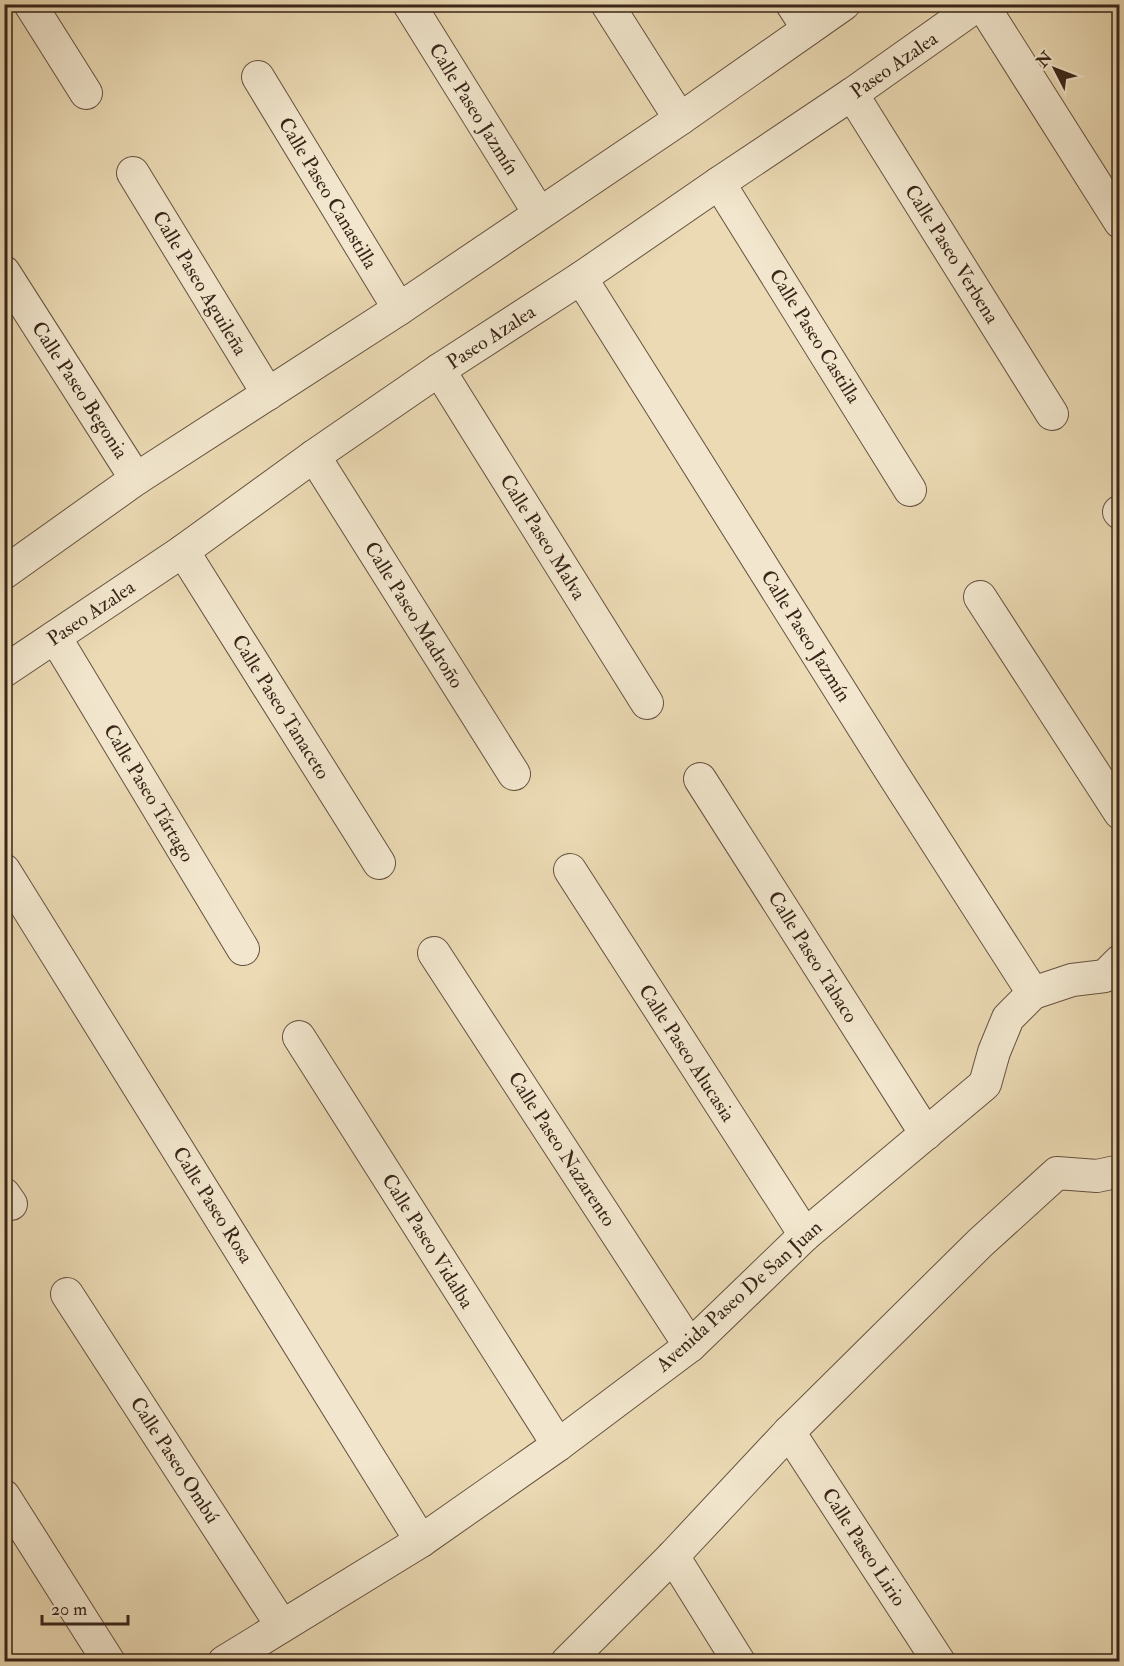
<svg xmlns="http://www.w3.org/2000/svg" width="1124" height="1666" font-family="'IM FELL Double Pica',serif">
  <rect width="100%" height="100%" fill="#ebdab4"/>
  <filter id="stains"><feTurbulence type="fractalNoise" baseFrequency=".00333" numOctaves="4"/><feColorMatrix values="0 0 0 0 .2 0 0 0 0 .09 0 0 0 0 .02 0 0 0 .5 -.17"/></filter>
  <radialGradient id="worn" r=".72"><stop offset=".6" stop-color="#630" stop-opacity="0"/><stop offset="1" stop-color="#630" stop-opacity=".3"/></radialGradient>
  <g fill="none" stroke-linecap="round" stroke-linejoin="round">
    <g stroke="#665240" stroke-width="34">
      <g id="street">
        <polyline points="30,4 86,93"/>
        <polyline points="409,4 539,213"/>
        <polyline points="607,4 680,119"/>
        <polyline points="792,4 808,29"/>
        <polyline points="982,4 1120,222"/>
        <polyline points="258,77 399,309"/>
        <polyline points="852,94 1052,414"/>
        <polyline points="133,173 268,394"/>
        <polyline points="719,183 910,490"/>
        <polyline points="4,272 136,479"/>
        <polyline points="581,278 887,765 1033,993"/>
        <polyline points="439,370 647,703"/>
        <polyline points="314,456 514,774"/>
        <polyline points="1119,512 1120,513"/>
        <polyline points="183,551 379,863"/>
        <polyline points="4,573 136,479 399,309 680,119 844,4"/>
        <polyline points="980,597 1120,813"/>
        <polyline points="55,637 243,949"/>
        <polyline points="4,671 183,551 314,456 439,370 581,278 719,183 852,94 979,4"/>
        <polyline points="700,779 926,1134"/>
        <polyline points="4,870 421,1541"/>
        <polyline points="570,870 805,1235"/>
        <polyline points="434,953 690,1346"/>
        <polyline points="299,1037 558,1445"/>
        <polyline points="4,1194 11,1204"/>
        <polyline points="67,1294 282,1626"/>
        <polyline points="789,1432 939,1662"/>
        <polyline points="4,1496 109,1662"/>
        <polyline points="673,1556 739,1662"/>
        <polyline points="224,1662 421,1541 558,1445 690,1346 805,1235 985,1084 994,1052 1008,1018 1033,993 1072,980 1105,976 1120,961"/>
        <polyline points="567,1662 673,1556 789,1432 980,1243 1057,1173 1097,1176 1120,1171"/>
      </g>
    </g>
    <use href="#street" stroke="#f2e7ce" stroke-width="32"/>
  </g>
  <g text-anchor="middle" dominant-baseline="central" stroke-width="6" stroke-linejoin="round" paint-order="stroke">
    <g font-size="20" fill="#392519" stroke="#f2e7ce">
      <text transform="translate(894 65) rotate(-35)">Paseo Azalea</text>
      <text transform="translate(474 109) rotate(58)">Calle Paseo Jazmín</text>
      <text transform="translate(328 193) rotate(59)">Calle Paseo Canastilla</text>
      <text transform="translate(952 254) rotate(58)">Calle Paseo Verbena</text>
      <text transform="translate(200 283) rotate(59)">Calle Paseo Aguileña</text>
      <text transform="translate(815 336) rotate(58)">Calle Paseo Castilla</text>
      <text transform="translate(491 337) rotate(-33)">Paseo Azalea</text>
      <text transform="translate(80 390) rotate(57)">Calle Paseo Begonia</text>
      <text transform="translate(543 537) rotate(58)">Calle Paseo Malva</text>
      <text transform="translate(91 613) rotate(-34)">Paseo Azalea</text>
      <text transform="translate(414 615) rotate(58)">Calle Paseo Madroño</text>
      <text transform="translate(806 636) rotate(58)">Calle Paseo Jazmín</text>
      <text transform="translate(281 707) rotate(58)">Calle Paseo Tanaceto</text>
      <text transform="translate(149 793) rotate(59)">Calle Paseo Tártago</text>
      <text transform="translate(813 957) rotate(58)">Calle Paseo Tabaco</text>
      <text transform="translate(687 1053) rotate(57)">Calle Paseo Alucasia</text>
      <text transform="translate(562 1149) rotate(57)">Calle Paseo Nazarento</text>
      <text transform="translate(213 1205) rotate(58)">Calle Paseo Rosa</text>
      <text transform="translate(428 1241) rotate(58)">Calle Paseo Vidalba</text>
      <text transform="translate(739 1296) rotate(-42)">Avenida Paseo De San Juan</text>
      <text transform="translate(175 1460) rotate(57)">Calle Paseo Ombú</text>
      <text transform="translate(864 1547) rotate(57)">Calle Paseo Lirio</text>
    </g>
  </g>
  <rect width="1124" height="1666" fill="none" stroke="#ebdab4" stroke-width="24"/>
  <rect x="6" y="6" width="1112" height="1654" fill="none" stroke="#392519" stroke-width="3"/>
  <rect x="12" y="12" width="1100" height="1642" fill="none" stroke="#392519" stroke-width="1.5"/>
  <g transform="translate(1055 69) rotate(312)" stroke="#f2e7ce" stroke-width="4.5" paint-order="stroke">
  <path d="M0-4.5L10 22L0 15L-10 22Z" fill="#392519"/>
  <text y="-9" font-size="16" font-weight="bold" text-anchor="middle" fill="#392519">N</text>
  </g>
  <path d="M42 1615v9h86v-9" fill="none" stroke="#392519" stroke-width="3"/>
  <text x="51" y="1615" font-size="18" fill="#392519" stroke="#f2e7ce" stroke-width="4.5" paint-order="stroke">20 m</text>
  <rect width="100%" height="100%" filter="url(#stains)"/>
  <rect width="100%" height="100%" fill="url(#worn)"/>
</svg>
